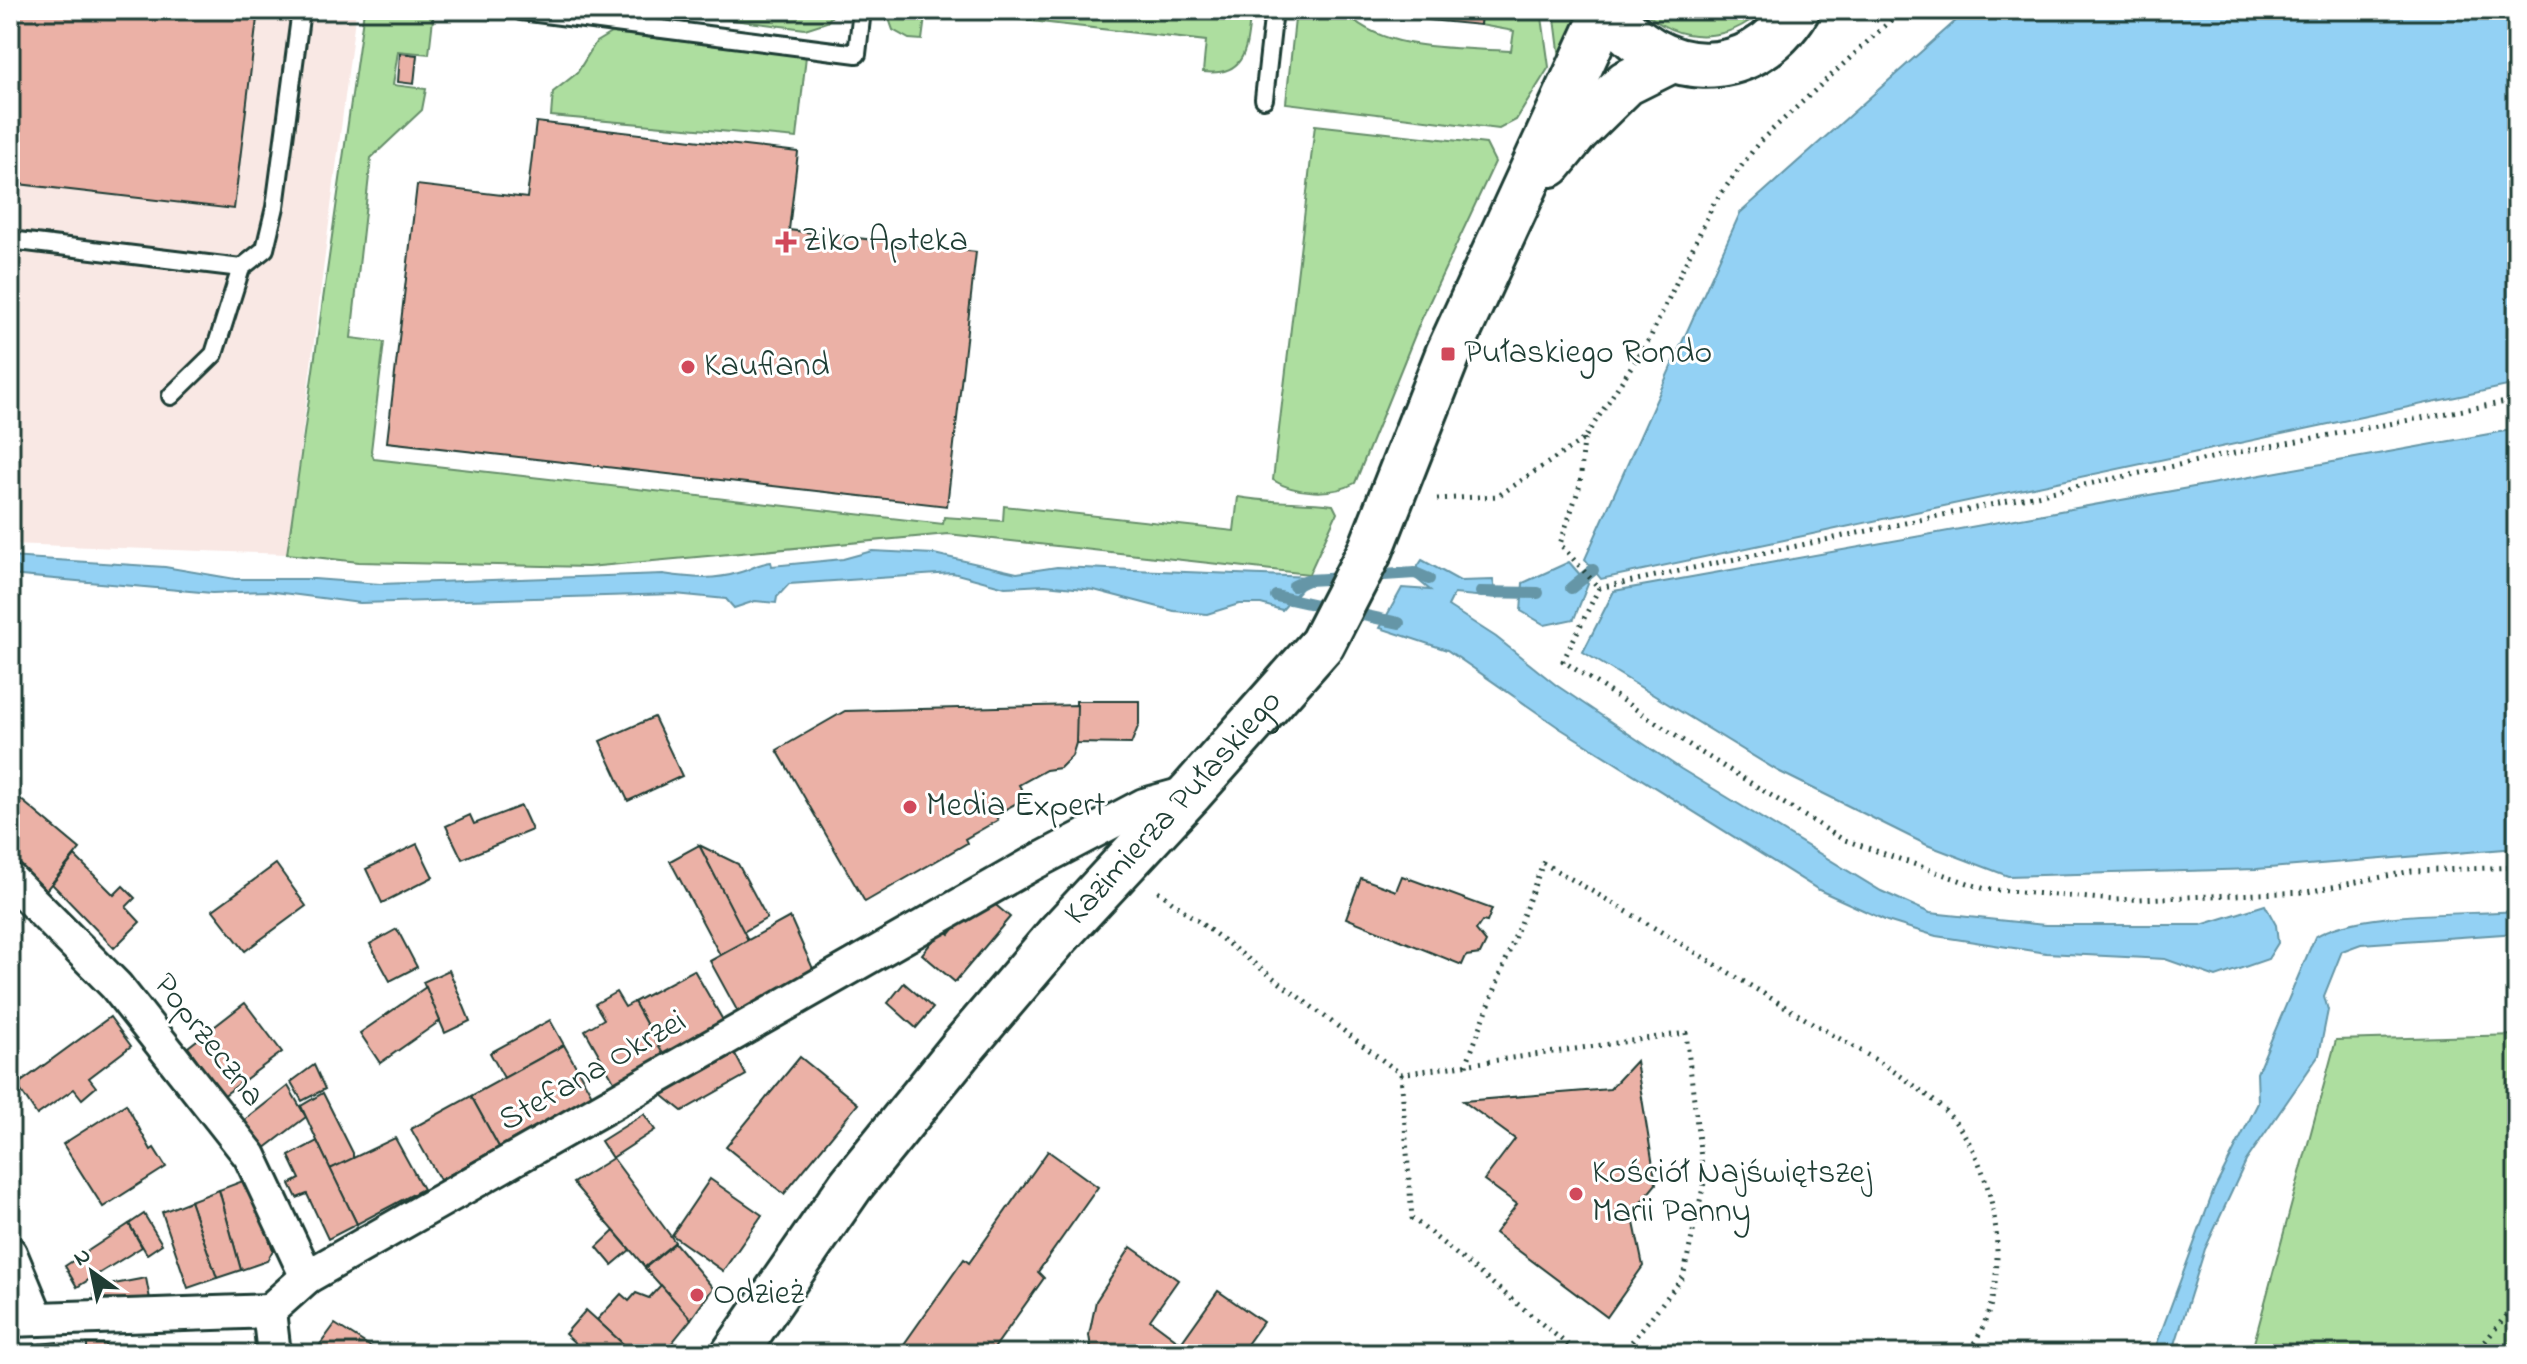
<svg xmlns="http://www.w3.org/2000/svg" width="2527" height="1364" font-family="'Indie Flower',sans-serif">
  <rect width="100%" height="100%" fill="#fff"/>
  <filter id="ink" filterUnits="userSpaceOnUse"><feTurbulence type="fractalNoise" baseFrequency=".0125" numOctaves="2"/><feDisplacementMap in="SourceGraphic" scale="16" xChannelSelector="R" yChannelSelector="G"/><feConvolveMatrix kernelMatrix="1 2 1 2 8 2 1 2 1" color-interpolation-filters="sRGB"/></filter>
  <g filter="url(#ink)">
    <polygon fill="#f9e8e4" points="10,10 356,10 287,554 10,544"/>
    <g fill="#adde9f" stroke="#668e6a" stroke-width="2">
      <path d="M364 10H434L429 54 398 51 393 85 426 89 422 110 371 158 351 338 384 342 371 451 374 459 943 524 944 517 1003 521 1004 506 1234 531 1238 497C1270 503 1300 501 1333 505L1337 513 1309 574 948 534 588 567 359 562 287 554Z"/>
      <polygon points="653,10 837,10 827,22 805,29"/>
      <polygon points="886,10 926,10 922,40 909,39 893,30"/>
      <path d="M935 10H1251C1246 45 1249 77 1203 72L1206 41Z"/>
      <path d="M1296 10H1326L1333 15H1348C1388 53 1459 47 1511 51L1514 31 1480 25 1481 10H1541L1549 67 1516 120 1499 129 1286 103Z"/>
      <polygon points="1554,10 1582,10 1574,42 1561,67"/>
      <path d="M1643 10H1762C1729 44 1676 44 1643 10Z"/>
      <polygon points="611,33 806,56 797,138 551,116 553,92 577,73 596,42"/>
      <path d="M1315 125 1486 144 1495 162 1421 320 1355 483C1332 496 1295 494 1273 480Z"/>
      <polygon points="2517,1035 2517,1354 2251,1354 2336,1040"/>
    </g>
    <g fill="#93d1f4" stroke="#6596a7" stroke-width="2">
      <polygon points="1968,10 2517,10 2517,384 1601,579 1585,559 1740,213"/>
      <polygon points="2517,429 2517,848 2257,869 2008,876 1927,845 1778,771 1583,652 1614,591"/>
      <path d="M872 551 934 554 1017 573 1057 567 1311 577 1282 610 1261 604H1239L1207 614 1174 611 1094 590 1045 585 1005 587 953 573 789 584 777 597 776 603 755 601 734 608 726 599 675 594 360 603 267 591 212 593 10 575V557L165 567 235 579H314L380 584 663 574C691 578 713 581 741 572 752 569 759 563 771 562L772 566 843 559Z"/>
      <polygon points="1422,560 1460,581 1493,580 1497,598 1454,594 1448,606 1496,637 1556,685 1681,769 1881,891 1930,913 2045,925 2201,925 2265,905 2276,925 2278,943 2268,959 2216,977 2165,959 2046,953 1936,936 1887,921 1819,890 1561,729 1447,650 1380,628 1402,588 1430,590 1412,575"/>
      <polygon points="1569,562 1588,584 1574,619 1545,625 1521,611 1523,583"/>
      <path d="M2517 911V933L2361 944 2342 951 2324 996 2328 1010 2319 1055 2246 1161 2205 1249 2172 1354H2153L2214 1190 2258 1103 2257 1073 2315 937C2357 910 2464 915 2517 911Z"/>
    </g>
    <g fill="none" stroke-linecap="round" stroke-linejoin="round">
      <g stroke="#6596a7" stroke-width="12">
        <polyline points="1368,576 1415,573 1429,579"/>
        <polyline points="1294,586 1307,580 1346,578"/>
        <polyline points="1571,588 1593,570"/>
        <polyline points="1481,592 1538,593"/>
        <polyline points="1276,596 1399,623"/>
      </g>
    </g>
    <g fill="#ebb1a6" stroke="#1f3d34" stroke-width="2">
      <polygon points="10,10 258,10 234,209 10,183"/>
      <polygon points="1410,10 1481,10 1480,25 1409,18"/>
      <polygon points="400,53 417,55 414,84 398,82"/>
      <polygon points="536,122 798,152 789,230 976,252 947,506 387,442 417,185 527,198"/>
      <polygon points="1076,701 1139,701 1139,724 1131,744 1076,743"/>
      <polygon points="1077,705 1076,743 1072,756 1060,768 1046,770 1019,785 1026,798 995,815 998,820 965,839 967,843 865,902 777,750 845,711"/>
      <polygon points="654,717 682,776 628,801 600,741"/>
      <polygon points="19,798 80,849 42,895 10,868 10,809"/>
      <polygon points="521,806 532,830 462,859 446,826 470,815 474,824"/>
      <polygon points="417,844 433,877 382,903 366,869"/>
      <polygon points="699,845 738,864 767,918 743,932"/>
      <polygon points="699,845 748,940 720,955 670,861"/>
      <polygon points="75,856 114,895 123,886 135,898 126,907 140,922 114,948 52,884"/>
      <polygon points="276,864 306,906 245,951 213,910"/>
      <polygon points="1402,876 1492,909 1487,922 1482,921 1476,930 1486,942 1480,954 1466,956 1462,965 1346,918 1361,878 1396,891"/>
      <polygon points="991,901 1010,917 955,982 922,954 943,928 950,934 963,918"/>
      <polygon points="790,917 814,971 739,1014 710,961"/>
      <polygon points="397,929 417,967 390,981 370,944"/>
      <polygon points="449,970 470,1021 445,1033 423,982"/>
      <polygon points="694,970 724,1022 664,1056 634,1002"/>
      <polygon points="904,983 933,1008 916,1028 888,1003"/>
      <polygon points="426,987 440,1021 380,1063 360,1033"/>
      <polygon points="616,992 625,1007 634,1002 664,1056 615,1083 585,1030 604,1019 595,1004"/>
      <polygon points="245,1003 282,1052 223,1096 188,1047"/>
      <polygon points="110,1017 131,1046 89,1078 96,1087 82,1099 74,1089 37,1115 17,1085"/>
      <polygon points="550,1020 564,1045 504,1078 490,1053"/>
      <polygon points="564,1045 592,1095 499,1147 471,1096"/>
      <polygon points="735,1054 746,1075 682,1111 662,1095"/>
      <polygon points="800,1057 858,1104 784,1194 726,1147"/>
      <polygon points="1636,1061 1656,1184 1632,1213 1643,1266 1607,1317 1495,1233 1517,1204 1484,1180 1515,1139 1463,1101 1610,1089"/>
      <polygon points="314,1065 325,1089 302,1101 291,1082"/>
      <polygon points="288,1086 306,1117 260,1152 242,1122"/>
      <polygon points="323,1093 353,1153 353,1160 330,1169 301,1106"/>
      <polygon points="471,1096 499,1147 440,1180 411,1129"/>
      <polygon points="126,1104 151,1150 154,1148 166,1167 103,1207 63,1144"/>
      <polygon points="644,1114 655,1130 612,1158 601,1141"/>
      <polygon points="395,1138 423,1189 357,1224 330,1169"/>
      <polygon points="317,1141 357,1224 328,1239 307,1194 297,1198 290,1184 300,1179 289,1156"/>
      <polygon points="1048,1151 1098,1187 1038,1272 1044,1278 990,1354 897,1354 964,1259 969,1263"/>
      <polygon points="613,1158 675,1242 645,1267 573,1183"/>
      <polygon points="248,1179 273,1250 267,1261 241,1270 219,1190"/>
      <polygon points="710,1179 762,1215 723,1271 672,1235"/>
      <polygon points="219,1190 241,1270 217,1278 190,1201"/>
      <polygon points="190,1201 217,1278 188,1288 162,1212"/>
      <polygon points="144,1214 162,1244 147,1254 129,1224"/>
      <polygon points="129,1224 142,1247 77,1287 65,1266"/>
      <polygon points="614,1231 630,1250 612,1265 597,1247"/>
      <polygon points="675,1243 713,1288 691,1319 645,1268"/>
      <polygon points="1131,1247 1178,1280 1150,1320 1181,1343 1218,1291 1263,1322 1240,1354 1092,1354 1089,1335 1096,1301"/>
      <polygon points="146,1278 150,1299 95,1298 93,1288"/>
      <polygon points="661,1285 691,1319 663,1354 634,1354 597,1320 621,1294 629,1301 636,1293 649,1298"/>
      <polygon points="586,1310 597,1320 634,1354 567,1354 576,1344 565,1334"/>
      <polygon points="335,1324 371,1347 366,1354 322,1354 316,1350"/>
      <polygon points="57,1342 57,1354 41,1354 40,1344"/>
      <polygon points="40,1344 41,1354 10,1354 10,1348"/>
      <rect x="87" y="1344" width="19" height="10"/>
    </g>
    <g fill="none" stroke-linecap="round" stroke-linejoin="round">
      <g stroke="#1f3d34" stroke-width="22">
        <g id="service">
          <polyline points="521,11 857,54 862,10"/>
          <polyline points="1264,99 1274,10"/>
          <polyline points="10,240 241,268"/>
          <polyline points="171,396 214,354 241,268 265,249 275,207 301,10"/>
        </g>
      </g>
      <g stroke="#1f3d34" stroke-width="38">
        <g id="minor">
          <polyline points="10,879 116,986 250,1156 307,1277"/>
          <polyline points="10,1253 37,1318"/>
          <polyline points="269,1311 274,1354"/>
          <polyline points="10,1320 269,1311 307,1277 1032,864 1144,805 1191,792"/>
        </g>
      </g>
      <g stroke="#1f3d34" stroke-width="50">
        <g id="secondary">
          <path d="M1609 10C1657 80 1750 86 1797 10"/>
          <polyline points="1550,164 1577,131 1626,83 1672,60"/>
          <path id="s1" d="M734 1354 851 1185 961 1049 1058 935 1191 792 1322 644 1371 549 1448 354 1606 10"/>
        </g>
      </g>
      <g stroke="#1f3d34" stroke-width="5" stroke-dasharray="2 6" stroke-linecap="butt">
        <polyline points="1584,439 1580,485 1560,544 1599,588"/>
        <polyline points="1437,499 1498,496 1584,439 1650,338 1714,203 1760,141 1902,10"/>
        <polyline points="1599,588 1563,661 1697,750 1842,839 1985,889 2114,900 2307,892 2412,871 2517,867"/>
        <polyline points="1599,588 2244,451 2517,400"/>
        <polyline points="1158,891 1401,1074 1686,1033 1704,1183 1683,1277 1622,1354"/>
        <path d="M1466 1065 1543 863C1628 911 1711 962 1794 1012 1843 1042 1899 1069 1942 1108 2001 1162 2018 1292 1966 1354"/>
        <polyline points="1401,1074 1412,1218 1579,1354"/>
        <polyline points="2475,1354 2517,1302"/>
      </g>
      <use href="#service" stroke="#fff" stroke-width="16"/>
      <use href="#minor" stroke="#fff" stroke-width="32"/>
      <use href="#secondary" stroke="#fff" stroke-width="44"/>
    </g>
  </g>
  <g fill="#d1495b" stroke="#fff" stroke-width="3">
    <path d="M782 230h8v8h8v8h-8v8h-8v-8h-8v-8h8z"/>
    <rect x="1440" y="346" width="16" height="16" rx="4"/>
    <circle cx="688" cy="367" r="8"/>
    <circle cx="910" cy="807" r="8"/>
    <circle cx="1576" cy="1194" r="8"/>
    <circle cx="697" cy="1295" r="8"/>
  </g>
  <g text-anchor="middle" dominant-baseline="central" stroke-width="6" stroke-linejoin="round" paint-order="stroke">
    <g font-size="34" fill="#1f3d34" stroke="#fff" text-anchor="start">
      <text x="802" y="242">Ziko Apteka</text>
      <text x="1464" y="354">Pułaskiego Rondo</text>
      <text x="704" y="367">Kaufland</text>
      <text x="926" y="807">Media Expert</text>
      <text x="1592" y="1174">Kościół Najświętszej<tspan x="1592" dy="39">Marii Panny</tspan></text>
      <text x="713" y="1295">Odzież</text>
    </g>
    <g font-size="34" fill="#1f3d34" stroke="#fff">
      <text stroke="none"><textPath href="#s1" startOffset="702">Kazimierza Pułaskiego</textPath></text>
      <text transform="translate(208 1041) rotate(52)">Poprzeczna</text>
      <text transform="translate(593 1072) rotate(-30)">Stefana Okrzei</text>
    </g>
  </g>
  <rect width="2527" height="1364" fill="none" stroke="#fff" stroke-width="40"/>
  <rect x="20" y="20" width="2487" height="1324" fill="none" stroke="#1f3d34" stroke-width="3" filter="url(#ink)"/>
  <g transform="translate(92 1272) rotate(327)" stroke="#ffffff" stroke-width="6" paint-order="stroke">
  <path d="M0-6L14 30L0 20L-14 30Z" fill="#1f3d34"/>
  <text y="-12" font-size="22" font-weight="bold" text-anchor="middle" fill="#1f3d34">N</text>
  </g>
</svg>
